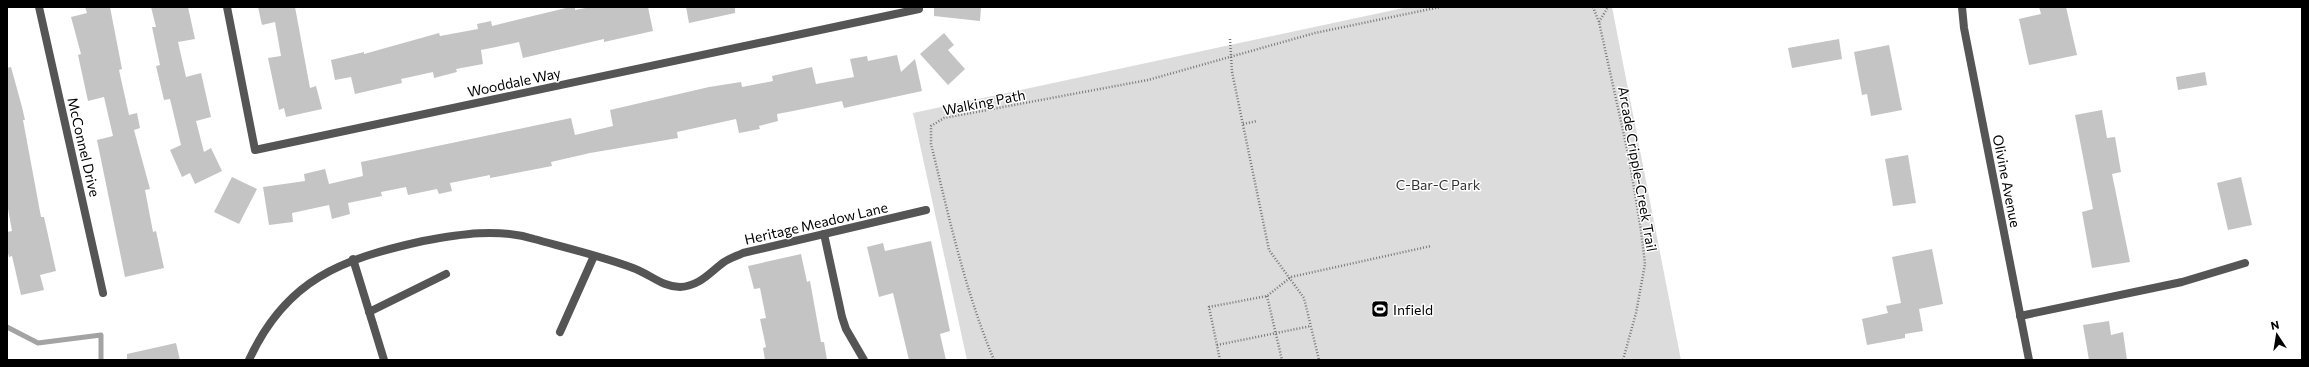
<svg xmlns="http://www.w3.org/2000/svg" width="2309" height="367" font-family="Commissioner,sans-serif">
  <rect width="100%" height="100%" fill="#fff"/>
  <polygon fill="#dcdcdc" points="1408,7 1612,7 1681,360 967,360 913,113"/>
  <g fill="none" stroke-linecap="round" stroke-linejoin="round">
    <polyline stroke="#a3a3a3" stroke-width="5" points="7,327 38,343 101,335 101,360"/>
  </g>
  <g fill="#c4c4c4">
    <polygon points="85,7 110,7 122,69 119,70 129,115 137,113 140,128 134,130 150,189 145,190 153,232 156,231 164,268 125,277 97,140 113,136 104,97 88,101 78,55 81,54 71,17 87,13"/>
    <polygon points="151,7 188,7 195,39 178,42 186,77 201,73 211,117 196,121 204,152 211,148 222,171 195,184 190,173 182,177 170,150 181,145 170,99 164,100 156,66 160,65 152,27 156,27"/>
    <polygon points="258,7 295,7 310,88 316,86 322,109 286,117 284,108 279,110 268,58 281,56 275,22 262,25"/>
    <polygon points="570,7 575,7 575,10 591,7 648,7 653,31 604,42 604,39 523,58 519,42 496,47 481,50 483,64 456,69 457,72 434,78 433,72 401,79 402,83 355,94 351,77 335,80 331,60 364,52 364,54 439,33 440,36 478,29 477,24 491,21 492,26"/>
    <polygon points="686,7 735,7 735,13 689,23"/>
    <polygon points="934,7 981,7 980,21 934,16"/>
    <polygon points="2039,7 2066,7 2077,55 2029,65 2019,19 2041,14"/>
    <polygon points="944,33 954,45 948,50 965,69 948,85 920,54"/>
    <polygon points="1839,39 1842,59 1792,68 1788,48"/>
    <polygon points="1889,45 1902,110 1871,116 1867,94 1862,95 1854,52"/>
    <polygon points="897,55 901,72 915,59 922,91 844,108 842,101 793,111 777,114 778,121 759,126 760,129 739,133 736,119 677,132 678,138 590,153 551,162 552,166 490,178 490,175 450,183 452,191 439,194 437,189 408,195 406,187 381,192 382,196 348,203 350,214 332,219 329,205 292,213 293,222 269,225 263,187 305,181 304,174 325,169 329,184 363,176 361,162 571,118 575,135 613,126 610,110 709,87 741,82 742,87 773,81 772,76 812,67 816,84 854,77 850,59 867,56 868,61"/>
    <polygon points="11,67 22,107 25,120 23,120 41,217 44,217 56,271 40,275 44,290 21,295 12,256 9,257 7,249 7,232 12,231 7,203 7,68"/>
    <polygon points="2205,72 2207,85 2178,90 2176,77"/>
    <polygon points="2102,110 2107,138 2115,137 2121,172 2112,174 2130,262 2092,268 2082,212 2093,209 2075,115"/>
    <polygon points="1908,155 1916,203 1893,206 1885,159"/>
    <polygon points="232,177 257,189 239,224 214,212"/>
    <polygon points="2241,177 2252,225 2228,230 2217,183"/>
    <polygon points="931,241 950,331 940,334 946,360 909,360 893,293 879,297 867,247 883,243 885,251"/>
    <polygon points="1932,249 1943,304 1919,309 1923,331 1905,334 1905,338 1867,345 1862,319 1888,313 1886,306 1901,303 1892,257"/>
    <polygon points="801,254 807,282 810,281 821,342 824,342 827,360 765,360 763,348 766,347 760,319 766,318 760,288 754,289 748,266"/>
    <polygon points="2109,321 2111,335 2123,332 2127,360 2089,360 2083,325"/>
    <polygon points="176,343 180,360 127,360 127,354"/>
  </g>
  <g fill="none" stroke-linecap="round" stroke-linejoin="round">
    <g stroke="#777" stroke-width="2.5" stroke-dasharray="1 2" stroke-linecap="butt">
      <polyline points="1593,7 1599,22 1629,158 1641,230 1645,264 1636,313 1623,360"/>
      <polyline points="1599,22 1608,7"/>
      <polyline points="1230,39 1232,72 1269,250 1304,298 1319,360"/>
      <polyline points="1243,124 1257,121"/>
      <polyline points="1267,296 1282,360"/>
      <polyline points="1217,345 1311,326"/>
      <path d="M994 360C965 291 949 217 931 144V126L944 118 1148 80 1315 33 1440 7"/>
      <polyline points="1220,360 1209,307 1267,296 1291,277 1431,246"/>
    </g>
    <g stroke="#555" stroke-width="8">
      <polyline points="824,234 842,317 846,329 864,360"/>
      <polyline points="353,259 384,360"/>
      <polyline points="369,312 446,274"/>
      <polyline points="560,332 594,256"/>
      <path d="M249 360C286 279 342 259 423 241 460 234 498 228 534 239 567 248 601 256 633 268 650 274 662 287 680 287 700 286 710 272 724 262 730 258 737 256 743 253L926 210"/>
    </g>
    <g stroke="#555" stroke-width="8">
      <polyline points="39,7 103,293"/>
      <polyline points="227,7 255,150 919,9 919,7"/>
      <polyline points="1962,7 1964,28 2029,360"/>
      <polyline points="2020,316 2182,282 2245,263"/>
    </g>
  </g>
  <defs>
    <g id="stadium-square" transform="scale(0.9)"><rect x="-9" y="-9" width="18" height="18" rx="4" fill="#000" stroke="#fff"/><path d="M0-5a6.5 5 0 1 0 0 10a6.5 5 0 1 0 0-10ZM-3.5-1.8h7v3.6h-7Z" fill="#fff"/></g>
  </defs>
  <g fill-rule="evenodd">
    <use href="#stadium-square" x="1380" y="309"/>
  </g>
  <g text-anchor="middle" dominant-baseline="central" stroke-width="3" stroke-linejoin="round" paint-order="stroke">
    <g font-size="14" fill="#000" stroke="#fff">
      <text transform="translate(514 82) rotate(-12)">Wooddale Way</text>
      <text transform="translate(984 102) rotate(-11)">Walking Path</text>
      <text transform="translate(84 147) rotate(77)">McConnel Drive</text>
      <text transform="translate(1638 169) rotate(80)">Arcade Cripple-Creek Trail</text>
      <text transform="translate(2007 181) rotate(79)">Olivine Avenue</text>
      <text transform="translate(816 223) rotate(-13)">Heritage Meadow Lane</text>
    </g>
    <g font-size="14" fill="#333" stroke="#fff">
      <text x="1438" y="184">C-Bar-C Park</text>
    </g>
    <g font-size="14" fill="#000" stroke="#fff" text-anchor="start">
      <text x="1393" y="309">Infield</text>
    </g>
  </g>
  <rect width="2309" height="367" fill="none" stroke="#000000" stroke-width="16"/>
  <g transform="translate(2277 335) rotate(348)" stroke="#ffffff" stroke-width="3" paint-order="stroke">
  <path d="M0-3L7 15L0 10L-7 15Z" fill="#000000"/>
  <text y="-6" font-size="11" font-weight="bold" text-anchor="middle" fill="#000000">N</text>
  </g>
</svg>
